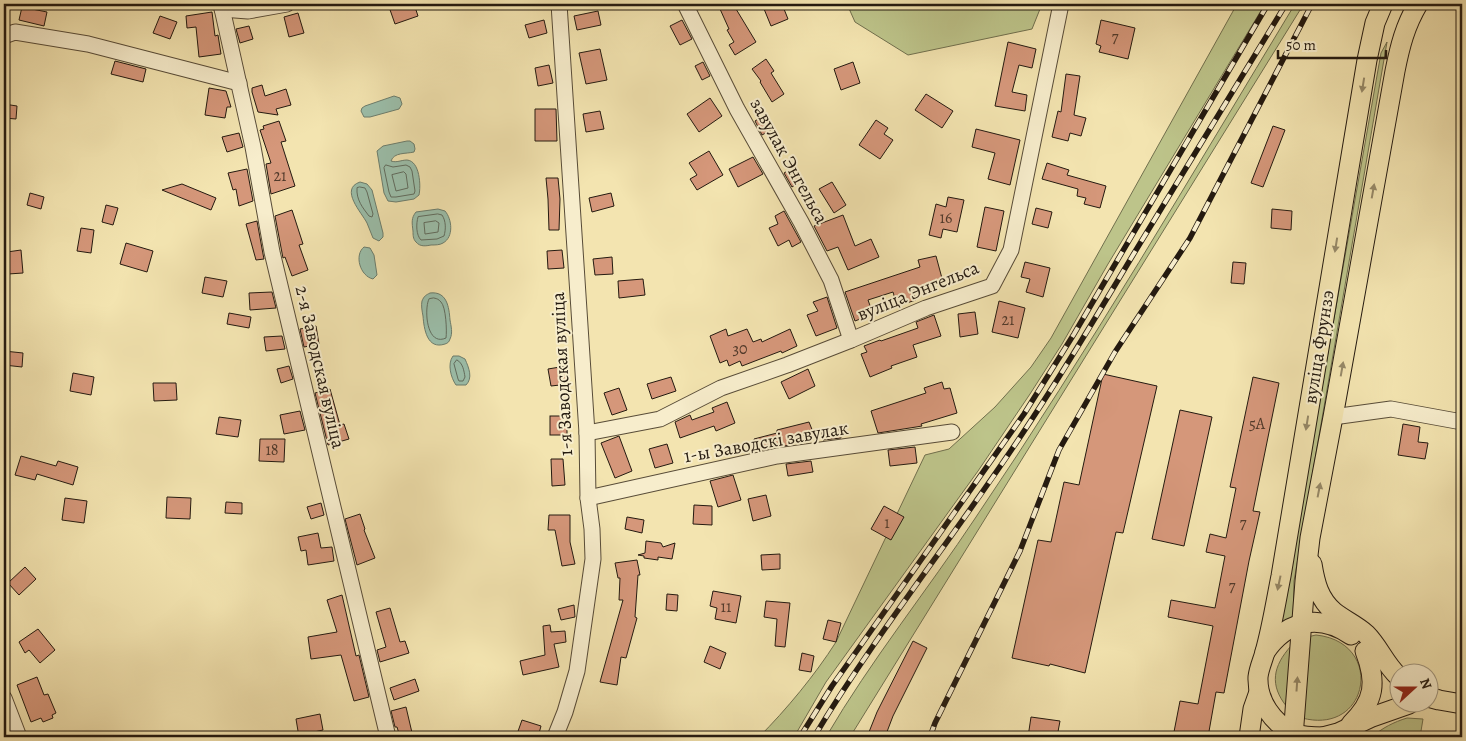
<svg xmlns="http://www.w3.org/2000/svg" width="1466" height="741" font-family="Alegreya,serif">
  <rect width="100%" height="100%" fill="#f3e4b0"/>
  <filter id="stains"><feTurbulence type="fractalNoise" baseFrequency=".004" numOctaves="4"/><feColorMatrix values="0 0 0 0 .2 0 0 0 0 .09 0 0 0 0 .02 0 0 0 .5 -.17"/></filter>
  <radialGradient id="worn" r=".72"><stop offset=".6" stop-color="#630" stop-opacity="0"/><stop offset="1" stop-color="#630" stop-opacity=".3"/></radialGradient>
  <g fill="#bdc48a" stroke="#706f4d">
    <polygon points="847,4 1042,4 1032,29 908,55 855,22"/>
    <path d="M1237 4H1265L1108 264 1062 344 1030 394 978 471 826 682 794 737H759C786 710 815 675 836 642L925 455 949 449 995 407 1031 367 1051 338Z"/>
    <path d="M1295 4H1306L1302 10H1300L850 737H826C871 660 927 591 976 517 1089 350 1191 176 1295 4Z"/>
    <polygon points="1387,42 1294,581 1293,620 1279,629 1381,53"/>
    <path d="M1316 635C1385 642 1370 736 1302 718L1307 637Z"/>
    <path d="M1291 646 1287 707C1269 685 1273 666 1291 646Z"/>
    <path d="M1407 718 1423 719 1420 737H1372C1382 728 1394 722 1407 718Z"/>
  </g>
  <g fill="#9bbfab" stroke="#6b7d6d">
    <polygon points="394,96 400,98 402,104 399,109 370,117 364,117 361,111 362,108 365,106"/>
    <path d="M407 141H410L414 144 415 149 414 152C406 154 394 152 391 161 397 163 401 160 407 160 420 161 421 186 419 195L414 199 396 202 388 201 384 193 377 151 383 146Z"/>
    <path d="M360 182 367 184 372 190 383 233V237L379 241 373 238C371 233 369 228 367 223 362 213 339 189 360 182Z"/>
    <path d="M438 209 445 211C452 219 454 237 443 243 440 245 435 245 431 245 426 246 420 247 416 242 413 239 413 235 413 231 412 223 411 218 416 212Z"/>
    <path d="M364 247 370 248 374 255 377 275 373 279C360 276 354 255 364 247Z"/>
    <path d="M430 293C447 291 449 307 450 320 451 326 453 333 450 339 449 342 448 343 445 344 427 350 424 329 423 316 422 311 421 305 422 301 424 296 426 295 430 293Z"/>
    <path d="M453 356H459L465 359C469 368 473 378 466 385H456C451 378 447 364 453 356Z"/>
  </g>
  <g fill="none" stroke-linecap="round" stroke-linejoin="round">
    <g stroke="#606c5e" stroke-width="1">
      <polygon points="386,165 393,167 406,165 410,167 412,171 415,191 414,194 396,197 391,197 389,192 384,168"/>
      <polygon points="404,172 406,174 408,188 396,191 392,175"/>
      <path d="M360 187 365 188 367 192 373 214 372 217 369 216C363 208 356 200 357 188Z"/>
      <path d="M438 214 442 215C446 221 446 229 444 236L437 239 421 240C416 235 416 224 418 217Z"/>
      <polygon points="436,221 439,223 438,232 425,234 424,223"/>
      <path d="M434 298C438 299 438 299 441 302 446 307 447 331 446 338 426 347 424 308 429 299Z"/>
      <path d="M457 360C463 363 464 371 465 377L463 381H459L458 379 454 364Z"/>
    </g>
  </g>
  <g fill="#d5977a" stroke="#241a10">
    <polygon points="388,4 414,4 418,16 395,24"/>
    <polygon points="733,4 756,42 735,55 729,45 734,42 727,30 729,29 720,9"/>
    <polygon points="762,4 782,4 788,19 771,26"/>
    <polygon points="22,7 47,12 44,26 19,20"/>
    <polygon points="598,11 601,25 577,30 574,16"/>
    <polygon points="212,12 215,36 218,35 221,54 199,57 196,27 187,28 186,16"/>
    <polygon points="298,13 304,33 289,37 284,17"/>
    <polygon points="160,16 177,22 170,39 153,33"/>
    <polygon points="544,20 547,33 529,38 525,25"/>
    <polygon points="682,20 692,39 680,45 670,26"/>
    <polygon points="1101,20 1135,28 1128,59 1099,52 1101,46 1096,44"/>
    <polygon points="249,26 253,39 240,43 236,29"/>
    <polygon points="1008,42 1036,49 1032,68 1019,65 1012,92 1027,95 1025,111 995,106"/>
    <polygon points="600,49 607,80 586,84 579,53"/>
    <polygon points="766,59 774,71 771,73 784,94 772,102 760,82 761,81 752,69"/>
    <polygon points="115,61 146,69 143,82 111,74"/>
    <polygon points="703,62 710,76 702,80 695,66"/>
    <polygon points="853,62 860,83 841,90 834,69"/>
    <polygon points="549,65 553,83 538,86 535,68"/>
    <polygon points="1066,74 1080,76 1074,115 1086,118 1081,136 1070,133 1068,141 1052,137 1058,111 1061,112"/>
    <polygon points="262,85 265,96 286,89 291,105 276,109 278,115 258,112 252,92 252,88"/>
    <polygon points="209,88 226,91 231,107 227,107 225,118 205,115"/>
    <polygon points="926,94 953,111 942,128 915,110"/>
    <polygon points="710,98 722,116 699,132 687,114"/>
    <polygon points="4,104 17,106 16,119 4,118"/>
    <polygon points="535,109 556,109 557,141 535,141"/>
    <polygon points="600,111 604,129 586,132 583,114"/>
    <polygon points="763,116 771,130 762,135 755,121"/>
    <polygon points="876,120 888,128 884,134 893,140 880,159 859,145"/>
    <polygon points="279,121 286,141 281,142 295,186 271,194 266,164 271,163 260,130 264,129 263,126"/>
    <polygon points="1273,126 1285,130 1263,187 1251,183"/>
    <polygon points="976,129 1020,140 1010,185 988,179 995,153 972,147"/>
    <polygon points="239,133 243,147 227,152 222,137"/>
    <polygon points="709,151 723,175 697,190 690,179 697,175 689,163"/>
    <polygon points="753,157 763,174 738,187 729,169"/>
    <polygon points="1047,163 1069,170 1067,175 1106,186 1100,208 1084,204 1086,198 1077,196 1078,189 1042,179"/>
    <polygon points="794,167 802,180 792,187 784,173"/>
    <polygon points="247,169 253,201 239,206 236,189 233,190 228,173"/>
    <polygon points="546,178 558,178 560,199 559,230 549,230 548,199"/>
    <polygon points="832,182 846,205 834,213 819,189"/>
    <polygon points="182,184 216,198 211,210 162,190"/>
    <polygon points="30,193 44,197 41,209 27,205"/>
    <polygon points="611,193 614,206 592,212 589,198"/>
    <polygon points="948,197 964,200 957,232 943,229 941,238 929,235 936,204 946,207"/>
    <polygon points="106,205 118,208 113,225 102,222"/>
    <polygon points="985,207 1004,211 996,251 977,247"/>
    <polygon points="1036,208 1052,212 1048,228 1032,224"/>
    <polygon points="1272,209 1292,211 1291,230 1271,228"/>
    <polygon points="292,210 303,244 299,245 308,270 292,276 285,257 283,258 275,216"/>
    <polygon points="784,211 801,242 792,247 789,240 778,246 769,228 778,224 775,216"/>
    <polygon points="843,215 855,246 871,239 879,257 848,270 838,247 827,251 814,226"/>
    <polygon points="257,221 263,254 264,259 256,260 246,224"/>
    <polygon points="81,228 94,230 91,253 77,251"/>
    <polygon points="126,243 153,251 147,272 120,264"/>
    <polygon points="21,250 23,273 8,274 7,252"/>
    <polygon points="562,250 564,268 548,269 547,251"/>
    <polygon points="936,256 943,282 913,290 916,300 897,306 893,292 868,300 873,314 855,321 845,292 920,267 918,260"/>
    <polygon points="612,257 613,274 595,275 593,259"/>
    <polygon points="1025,262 1050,268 1043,297 1026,292 1030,279 1021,277"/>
    <polygon points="1233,262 1246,263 1244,284 1231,283"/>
    <polygon points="205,277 227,281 223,297 202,293"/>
    <polygon points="643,279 645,295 619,298 618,281"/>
    <polygon points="272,292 276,308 250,310 249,293"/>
    <polygon points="827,297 837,328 816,336 807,315 818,311 813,302"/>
    <polygon points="999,301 1025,308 1018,338 992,332"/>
    <polygon points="975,312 978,334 960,337 958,314"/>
    <polygon points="229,313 251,317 249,328 227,324"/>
    <polygon points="934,315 941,336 913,345 917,357 891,366 892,368 870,377 861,354 867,352 864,346 880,340 881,341 918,328 916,322"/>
    <polygon points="316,326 319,344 304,347 300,329"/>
    <polygon points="726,329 728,336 747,329 753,342 761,339 762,342 790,329 797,346 782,353 781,351 742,366 740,361 729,366 727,360 720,363 710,336"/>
    <polygon points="282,336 285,349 266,351 264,337"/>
    <polygon points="4,351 23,353 22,367 4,365"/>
    <polygon points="289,366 293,379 281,383 277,369"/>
    <polygon points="566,366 569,384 551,386 548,369"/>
    <polygon points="808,369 815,386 789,399 781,382"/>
    <polygon points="73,373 94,377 91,395 70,391"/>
    <polygon points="1103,374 1157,386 1123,533 1116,532 1085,673 1050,664 1049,666 1012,658 1038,540 1051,542 1064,482 1079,485"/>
    <polygon points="671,377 676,391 652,399 647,384"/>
    <polygon points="1253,377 1279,383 1253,511 1260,512 1249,561 1224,693 1216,692 1208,737 1173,737 1180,701 1198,704 1213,626 1168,617 1171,600 1215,608 1225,556 1206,552 1210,534 1226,538 1236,488 1230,487"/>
    <polygon points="942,382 944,389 950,388 957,413 921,424 922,426 916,427 878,433 871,411 926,393 924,388"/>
    <polygon points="153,383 176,383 177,400 154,401"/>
    <polygon points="619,388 627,410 612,415 604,393"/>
    <polygon points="330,389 340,425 344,424 349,439 328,445 315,393"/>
    <polygon points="727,402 735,423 716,431 714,426 680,438 675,422 690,415 692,420 714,412 712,408"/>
    <polygon points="1180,410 1212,417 1184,546 1152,539"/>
    <polygon points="300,411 305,430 284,434 280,415"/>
    <rect x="550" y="416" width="17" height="19"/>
    <polygon points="219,417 241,420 238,437 216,434"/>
    <polygon points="809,422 813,432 789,440 790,445 757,451 754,439 777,433 777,430"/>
    <polygon points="1403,424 1420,427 1418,442 1428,443 1425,459 1398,455"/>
    <polygon points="838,427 841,438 823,440 821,432"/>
    <polygon points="619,436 632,471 615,478 601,443"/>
    <polygon points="260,439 285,439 284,462 259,461"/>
    <polygon points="667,444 673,463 655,468 649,449"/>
    <polygon points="915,447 917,463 890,466 888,450"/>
    <polygon points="21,456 56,466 58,461 78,467 73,485 37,474 35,480 15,475"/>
    <polygon points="551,459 563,459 565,485 552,486"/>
    <polygon points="811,461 813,472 788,476 786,464"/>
    <polygon points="733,475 741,500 718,507 710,481"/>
    <polygon points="766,495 771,516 753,521 748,499"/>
    <polygon points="167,497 191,498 190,519 166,518"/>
    <polygon points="65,498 87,501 84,523 62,520"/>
    <polygon points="226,502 242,503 242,514 225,513"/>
    <polygon points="321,503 324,515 311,519 307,507"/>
    <polygon points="694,505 712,506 712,525 693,524"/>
    <polygon points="884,506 904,517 891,540 871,529"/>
    <polygon points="360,514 365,529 364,530 375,558 357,565 345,519"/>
    <polygon points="549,515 570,515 570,542 575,564 562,566 555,530 548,530"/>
    <polygon points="627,517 644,520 642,533 625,529"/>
    <polygon points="318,533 321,548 332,547 334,561 308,565 306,550 301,551 298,537"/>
    <polygon points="646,541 661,543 663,547 675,543 672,559 658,557 658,560 644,558 644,556 638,555 645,553"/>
    <polygon points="780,554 780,569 762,570 761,555"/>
    <polygon points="637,560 640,575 638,575 635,617 637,618 626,658 621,657 617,685 600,682 623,600 619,600 620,578 618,578 615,563"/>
    <polygon points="25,567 36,579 19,595 8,583"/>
    <polygon points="713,591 741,596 736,623 715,619 717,608 710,606"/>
    <polygon points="667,594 678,595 677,611 666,610"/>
    <polygon points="342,595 356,656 359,655 369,697 354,701 341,655 311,659 308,637 337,632 327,600"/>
    <polygon points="766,601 790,603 785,647 775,646 777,619 764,617"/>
    <polygon points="574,605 575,617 561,620 558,609"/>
    <polygon points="390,608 400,642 405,641 409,653 380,662 377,650 386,647 376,612"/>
    <polygon points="828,620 841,623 836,642 823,639"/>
    <polygon points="550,625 551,632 565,631 566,642 554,644 559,667 523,675 520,661 545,655 543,626"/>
    <polygon points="38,629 55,650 40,663 29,650 25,653 19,642"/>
    <polygon points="913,641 927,648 893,716 885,737 867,737 877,712"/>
    <polygon points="710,646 726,653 720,669 704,662"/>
    <polygon points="802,653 814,656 811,672 799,670"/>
    <polygon points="37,677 44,695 48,694 56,713 52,715 53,718 43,722 41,718 31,722 17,685"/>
    <polygon points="415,679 419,691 394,700 390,688"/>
    <polygon points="406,707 413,737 400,737 397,727 395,727 391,711"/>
    <polygon points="320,714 323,730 314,732 315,737 299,737 296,719"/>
    <polygon points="1031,717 1060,721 1057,737 1028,737"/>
    <polygon points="522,720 541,726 538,737 516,737"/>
  </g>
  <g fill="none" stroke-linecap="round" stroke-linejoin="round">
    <g stroke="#584c38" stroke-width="17">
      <g id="minor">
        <polyline points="221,4 253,147 272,252 388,737"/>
        <polyline points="685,4 737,109 801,222 831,280 851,340"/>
        <polyline points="222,9 248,11 287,4"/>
        <polyline points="4,36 15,32 88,44 239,83"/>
        <polyline points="1333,417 1391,409 1462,422"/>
        <polyline points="587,433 660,419 721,388 787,365 851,340 926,308 992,286 1011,250 1061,4"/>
        <polyline points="588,498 777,456 952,432"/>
        <polyline points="4,698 19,737"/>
        <polyline points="555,737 565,712 577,671 593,559 592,529 588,498 587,433 559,4"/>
      </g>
    </g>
    <g stroke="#241a10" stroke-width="21">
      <g id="major">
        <path d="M1312 564C1315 583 1319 599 1334 612 1344 620 1356 625 1366 634 1379 647 1385 664 1398 676"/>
        <path d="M1265 652C1287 620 1319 613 1351 635"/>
        <polyline points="1428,697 1439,700 1462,704"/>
        <path d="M1351 724C1375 701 1377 682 1365 651"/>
        <polyline points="1249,737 1253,709 1259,692"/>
        <path d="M1293 737 1305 581 1310 538 1333 417 1395 71C1400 46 1405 26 1418 4"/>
        <polyline points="1323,737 1338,733 1372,717 1409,704"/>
        <path d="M1324 737C1313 737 1303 737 1293 733 1273 723 1257 701 1258 677 1259 668 1263 660 1265 652 1272 627 1276 601 1281 576L1367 60 1375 23 1383 4"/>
      </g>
    </g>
    <use href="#minor" stroke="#f7edcc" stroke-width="15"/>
    <use href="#major" stroke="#f3e4b0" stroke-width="19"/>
    <g stroke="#241a10" stroke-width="5.5">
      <g id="rail">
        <polyline points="800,737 832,686 1024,414 1074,334 1268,4"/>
        <path d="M814 737C880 627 962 527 1032 419 1067 366 1100 310 1133 255 1184 171 1235 88 1286 4"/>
        <polyline points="930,737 935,723 1020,551 1059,450 1115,352 1190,238 1312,4"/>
      </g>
    </g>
    <use href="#rail" stroke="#f7edcc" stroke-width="4" stroke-dasharray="11" stroke-linecap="butt"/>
  </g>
  <defs><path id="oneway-solid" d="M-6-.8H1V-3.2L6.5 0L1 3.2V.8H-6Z" transform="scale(1.25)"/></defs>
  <g fill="#968968">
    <use href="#oneway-solid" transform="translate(1363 85) rotate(99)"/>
    <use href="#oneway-solid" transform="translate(1373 191) rotate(-80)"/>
    <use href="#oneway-solid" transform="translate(1336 245) rotate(99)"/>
    <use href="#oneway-solid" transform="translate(1342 369) rotate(-80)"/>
    <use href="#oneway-solid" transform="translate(1307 423) rotate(99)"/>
    <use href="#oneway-solid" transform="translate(1319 490) rotate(-79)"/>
    <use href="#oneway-solid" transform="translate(1279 583) rotate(102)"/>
    <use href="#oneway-solid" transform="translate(1297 684) rotate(-86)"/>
  </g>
  <g text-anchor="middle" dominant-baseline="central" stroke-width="4" stroke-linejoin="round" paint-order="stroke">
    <g font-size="16" fill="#50392a">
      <text x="1115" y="37">7</text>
      <text x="280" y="176">21</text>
      <text x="946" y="218">16</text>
      <text x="1008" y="320">21</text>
      <text x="740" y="349">30</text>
      <text x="1257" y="424">5А</text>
      <text x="272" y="450">18</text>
      <text x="887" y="523">1</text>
      <text x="1243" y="523">7</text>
      <text x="1232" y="586">7</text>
      <text x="726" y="607">11</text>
    </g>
    <g font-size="19" fill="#241a10" stroke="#f7edcc">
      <text transform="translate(789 161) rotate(61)">завулак Энгельса</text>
      <text transform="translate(918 291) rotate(-22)">вуліца Энгельса</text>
      <text transform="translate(1319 347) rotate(-81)">вуліца Фрунзэ</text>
      <text transform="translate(320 367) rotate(77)">2-я Заводская вуліца</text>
      <text transform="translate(562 374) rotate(-93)">1-я Заводская вуліца</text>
      <text transform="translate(766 442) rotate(-10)">1-ы Заводскі завулак</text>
    </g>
  </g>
  <rect width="1466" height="741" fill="none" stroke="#f3e4b0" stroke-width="20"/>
  <rect x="5" y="5" width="1456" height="731" fill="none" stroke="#241a10" stroke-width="2.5"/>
  <rect x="10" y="10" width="1446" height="721" fill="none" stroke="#241a10"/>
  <g transform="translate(1414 688) rotate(69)"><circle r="24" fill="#f7edcc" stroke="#a39981"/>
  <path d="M0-4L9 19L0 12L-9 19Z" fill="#8f2418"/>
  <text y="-8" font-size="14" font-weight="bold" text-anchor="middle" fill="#241a10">N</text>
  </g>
  <path d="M1278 50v8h108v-8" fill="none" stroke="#241a10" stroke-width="2.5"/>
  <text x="1286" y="50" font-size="15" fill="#241a10" stroke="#f7edcc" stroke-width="4" paint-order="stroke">50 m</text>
  <rect width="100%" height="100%" filter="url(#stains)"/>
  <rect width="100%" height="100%" fill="url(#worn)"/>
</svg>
